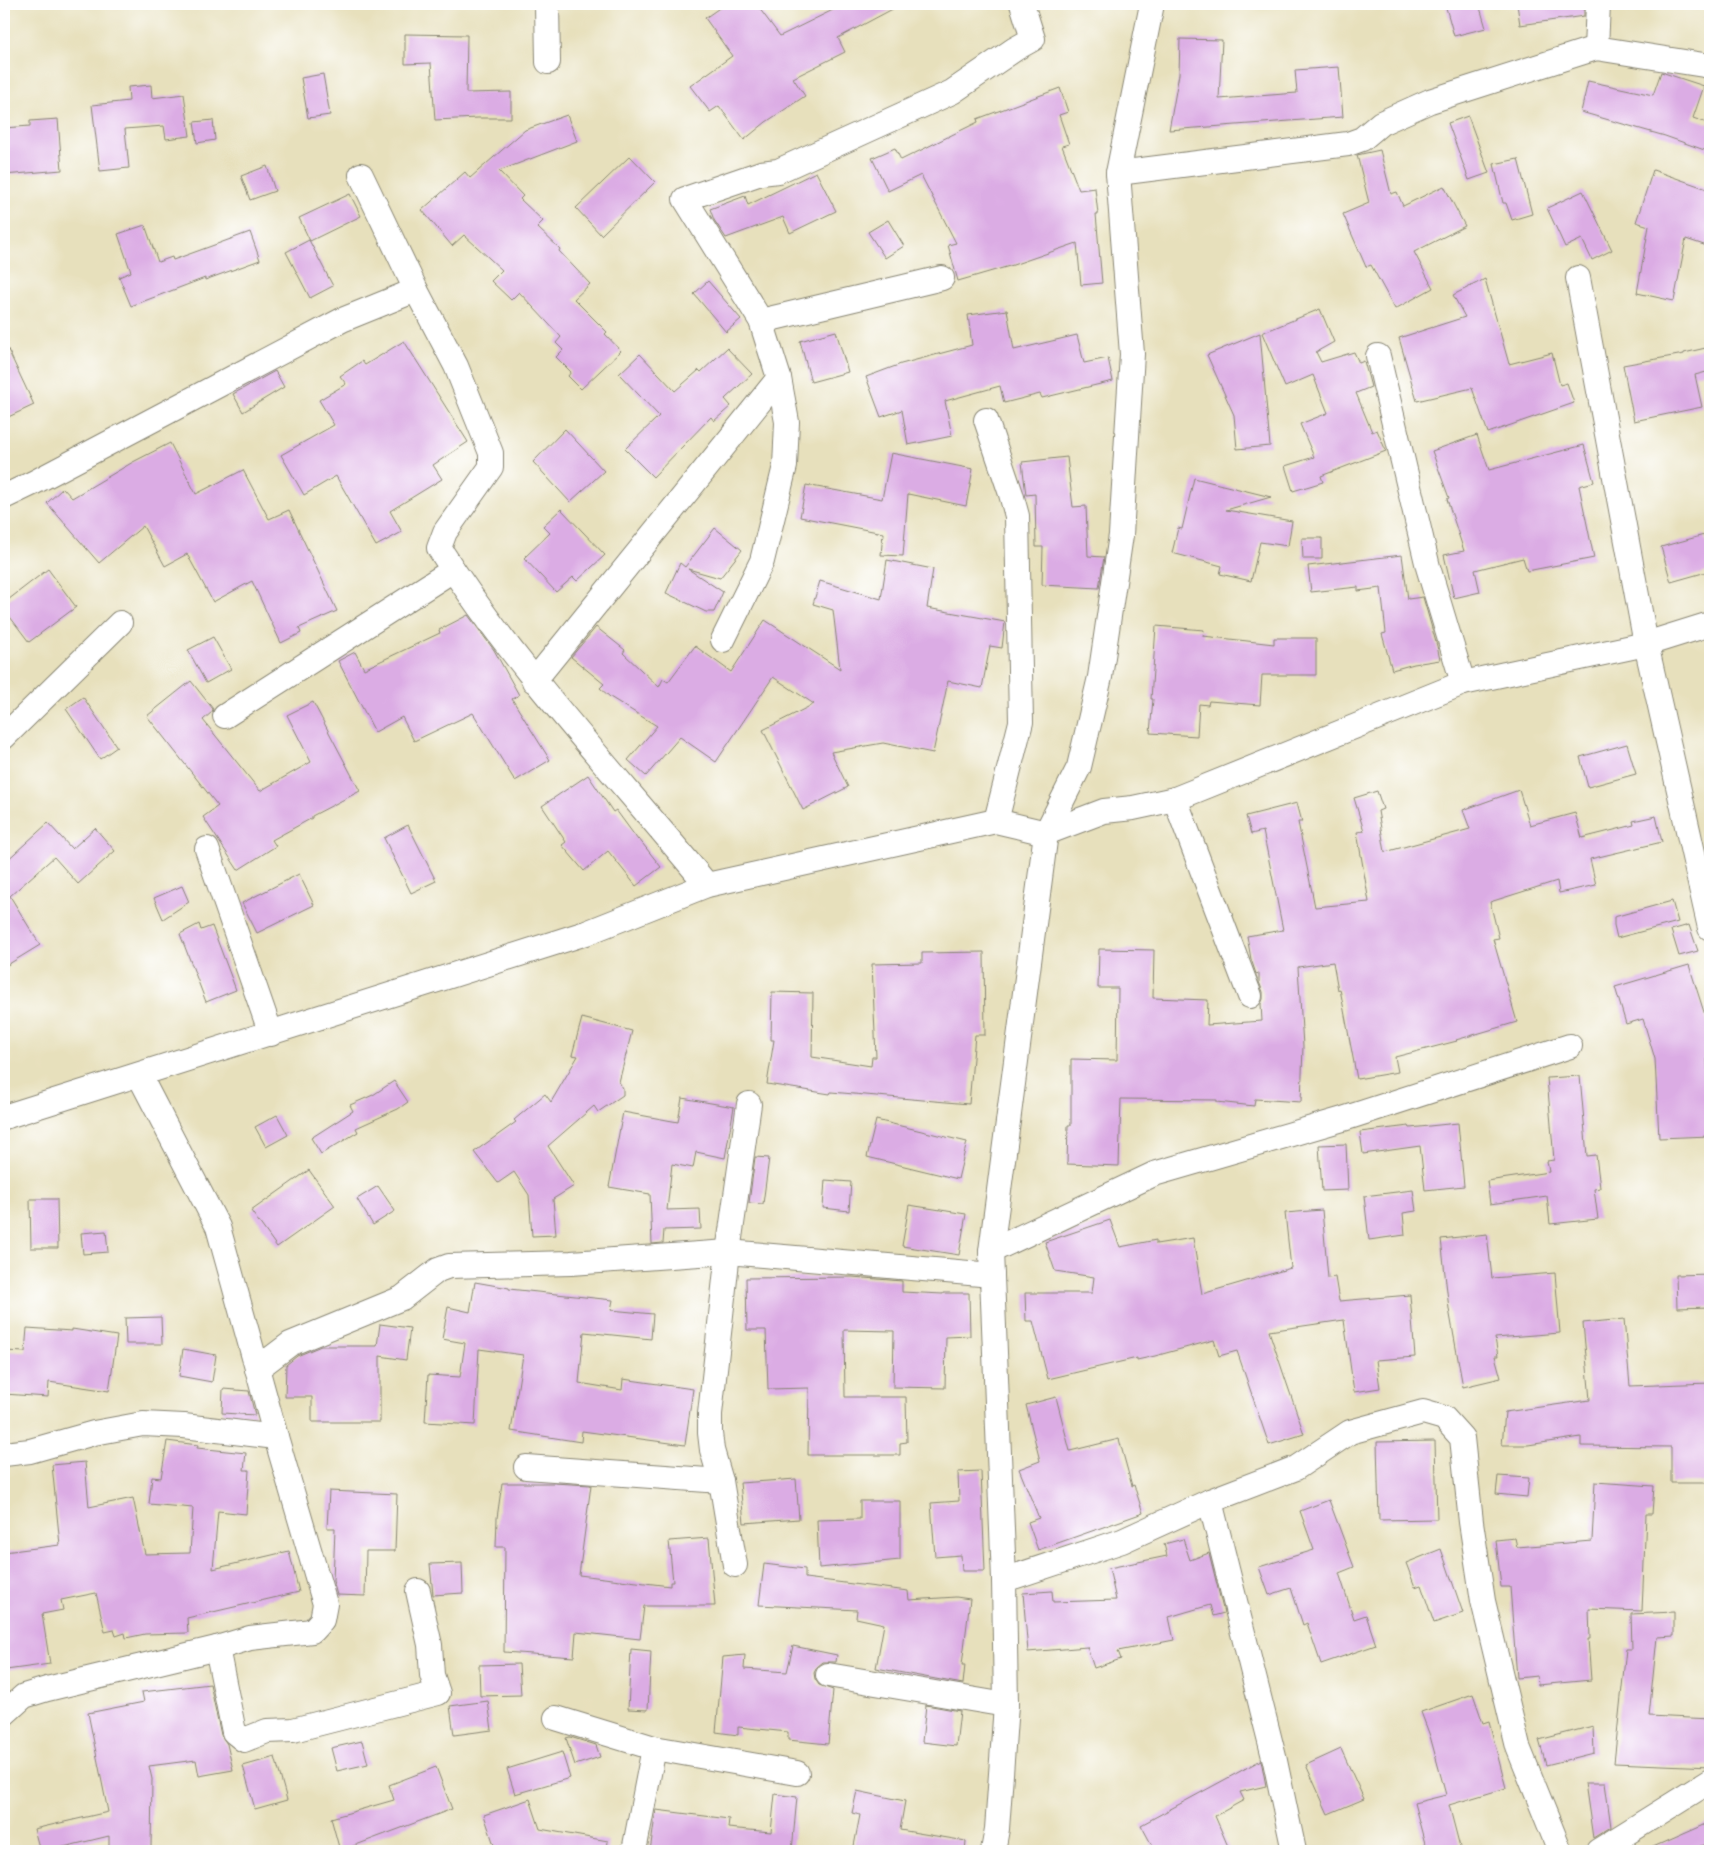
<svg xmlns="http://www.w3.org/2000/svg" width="1714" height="1855" font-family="'EB Garamond',serif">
  <rect width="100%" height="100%" fill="#fff"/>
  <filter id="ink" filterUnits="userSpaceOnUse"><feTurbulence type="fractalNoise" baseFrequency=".02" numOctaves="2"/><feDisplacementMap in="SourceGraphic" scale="10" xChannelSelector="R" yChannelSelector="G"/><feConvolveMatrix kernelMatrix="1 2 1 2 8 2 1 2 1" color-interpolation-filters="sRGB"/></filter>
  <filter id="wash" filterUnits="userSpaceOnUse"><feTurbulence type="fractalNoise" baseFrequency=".0096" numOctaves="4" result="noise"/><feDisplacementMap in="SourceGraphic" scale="20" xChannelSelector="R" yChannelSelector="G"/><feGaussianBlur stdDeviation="1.12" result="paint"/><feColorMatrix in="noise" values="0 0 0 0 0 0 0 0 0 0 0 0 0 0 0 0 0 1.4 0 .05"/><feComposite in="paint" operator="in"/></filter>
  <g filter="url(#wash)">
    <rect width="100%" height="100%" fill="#e7e0bc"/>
    <g id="blocks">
      <g fill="#dbace4">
        <polygon points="725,4 756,4 780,36 845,4 902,4 838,38 845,52 793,78 805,96 766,122 744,140 719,106 710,112 690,86 732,56 705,18"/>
        <polygon points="1445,4 1479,4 1486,28 1454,36"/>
        <polygon points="1517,4 1584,4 1584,16 1520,25"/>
        <polygon points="405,34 467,35 466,93 511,92 511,118 478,118 435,120 431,63 405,64"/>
        <polygon points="1180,39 1222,40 1219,99 1297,93 1295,70 1339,67 1343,117 1169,130 1179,74"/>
        <polygon points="1661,72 1704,86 1693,118 1710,124 1710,152 1665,136 1581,112 1588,81 1653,95"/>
        <polygon points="323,74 330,115 308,118 301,78"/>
        <polygon points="151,85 152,98 184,94 190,136 166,139 164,126 125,129 129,168 100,171 92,105 129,101 128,87"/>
        <polygon points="1060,88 1068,112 1059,115 1069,144 1062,146 1079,190 1095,188 1098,214 1096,214 1102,283 1081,285 1077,243 1013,265 958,281 948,245 956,243 921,175 888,191 872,158 895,148 901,160 978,122 977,119"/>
        <polygon points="567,115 577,141 499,171 523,196 520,199 543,221 537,227 560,249 559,251 590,284 574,299 607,332 605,334 621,351 581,389 568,376 571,372 556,357 563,350 556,343 561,337 519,292 511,300 491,281 502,270 464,235 452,246 422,210 465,172 470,178 525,130"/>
        <polygon points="1468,116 1489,173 1469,180 1448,123"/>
        <polygon points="58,119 62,170 4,175 4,128 30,126 30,121"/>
        <polygon points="213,120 215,140 197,143 194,122"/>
        <polygon points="1380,150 1391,194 1397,192 1403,206 1444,186 1465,226 1414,252 1433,288 1395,309 1371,265 1366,267 1343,214 1369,203 1357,155"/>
        <polygon points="630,156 655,182 601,235 576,208"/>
        <polygon points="1518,159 1532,214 1512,220 1506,203 1503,203 1494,164"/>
        <polygon points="267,166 275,191 250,200 241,176"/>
        <polygon points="1653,170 1710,190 1710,247 1686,239 1674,301 1637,293 1649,226 1636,222"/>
        <polygon points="816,172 836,211 790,233 783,217 726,238 714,220 710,209 745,196 748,205"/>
        <polygon points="1583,191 1612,250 1592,260 1582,239 1565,247 1547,208"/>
        <polygon points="350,194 361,216 310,241 299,218"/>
        <polygon points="888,220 904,246 885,258 868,232"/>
        <polygon points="145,225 158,262 172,257 173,260 250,232 260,260 205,280 205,278 131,306 119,277 131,272 118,234"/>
        <polygon points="309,240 333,286 310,298 286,252"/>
        <polygon points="1485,279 1509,364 1552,353 1560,385 1567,383 1574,403 1488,433 1472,388 1417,401 1399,338 1465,317 1453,295"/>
        <polygon points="708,281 741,319 726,332 694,294"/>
        <polygon points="1320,309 1334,342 1316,352 1321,362 1354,352 1359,363 1364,361 1371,387 1356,393 1372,432 1377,430 1386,451 1321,476 1323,482 1293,491 1285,466 1314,457 1300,424 1328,413 1313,375 1285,387 1262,333"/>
        <polygon points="1007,310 1014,350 1077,335 1084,363 1108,358 1113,381 1042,398 1040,394 1004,403 1000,386 945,401 952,436 908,445 902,410 881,417 866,377 901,364 972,345 968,315"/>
        <polygon points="836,331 848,372 811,382 800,341"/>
        <polygon points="1260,333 1270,446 1237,449 1234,415 1207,355"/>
        <polygon points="4,341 34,405 4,419"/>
        <polygon points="404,341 468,442 433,465 442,479 390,511 402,532 376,546 336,476 304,495 281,455 334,425 319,400 346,384 340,376 362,361 365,365"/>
        <polygon points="1710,347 1710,371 1695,375 1702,407 1634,421 1623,365 1684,354 1684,353"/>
        <polygon points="727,348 752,374 725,399 731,406 714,421 711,417 653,477 625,449 659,416 619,374 640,354 675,391 699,370 701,372"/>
        <polygon points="275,371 284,387 243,412 233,394"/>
        <polygon points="565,429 604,471 570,502 533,462"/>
        <polygon points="1477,435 1489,470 1584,445 1594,482 1579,486 1594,558 1527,571 1523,558 1475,570 1480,592 1454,598 1444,555 1464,551 1447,499 1449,498 1432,451"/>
        <polygon points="170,443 196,494 243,470 269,519 289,510 337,611 299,628 301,633 281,643 252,581 213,602 187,554 165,566 143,526 99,563 47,503 63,488 72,498 133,462"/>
        <polygon points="891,453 973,469 966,506 908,494 903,556 881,555 883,533 800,517 806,485 882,499"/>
        <polygon points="1067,457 1073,507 1086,506 1088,556 1104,557 1099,588 1042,585 1043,547 1036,547 1035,494 1026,495 1022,462"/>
        <polygon points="1194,478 1271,497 1226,510 1292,521 1288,546 1260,542 1251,581 1220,574 1222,566 1172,553 1178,528 1182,529"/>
        <polygon points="561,509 605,555 577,581 573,577 556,592 524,558 550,533 543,526"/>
        <polygon points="715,528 742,550 720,578 688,569 723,592 714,612 706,612 666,593 680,563 685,567"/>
        <polygon points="1704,535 1710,558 1710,571 1671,582 1661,547"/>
        <polygon points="1302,538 1322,538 1322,559 1303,559"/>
        <polygon points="1402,555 1408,599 1423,597 1437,646 1440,660 1414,664 1392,670 1382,634 1386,633 1381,588 1358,591 1358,587 1311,592 1308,566"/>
        <polygon points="887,560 933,569 927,608 1005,622 1002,648 990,646 982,688 948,681 933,753 883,743 831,752 848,787 803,810 763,730 814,704 773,677 716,762 680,737 646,776 628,760 657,726 610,697 600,688 604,684 571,657 596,627 625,650 623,653 659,687 663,679 668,682 695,646 731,672 765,620 840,669 833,610 813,604 820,581 881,599"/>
        <polygon points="48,569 76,607 29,642 4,609 4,603"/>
        <polygon points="468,615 494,650 519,695 512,699 550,760 515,781 473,713 414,741 402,717 375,732 338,661 355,652 364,669 440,633 439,630"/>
        <polygon points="1156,626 1204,630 1203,636 1274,644 1274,638 1316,638 1316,675 1262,675 1260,705 1209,701 1208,705 1199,704 1197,736 1150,733 1153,699 1151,699"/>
        <polygon points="213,637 231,669 206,683 188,650"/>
        <polygon points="191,681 213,709 212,712 203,720 260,791 311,762 287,715 313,702 360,791 312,816 312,818 272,840 276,846 238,870 203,817 218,806 147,716"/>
        <polygon points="83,697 117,747 100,759 66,709"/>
        <polygon points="1627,744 1636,774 1588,787 1580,757"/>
        <polygon points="588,775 613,812 616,810 638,840 639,839 661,867 636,886 608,851 584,871 562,845 566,842 542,806"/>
        <polygon points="1519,790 1530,825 1575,813 1582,838 1634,825 1633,821 1656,816 1662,842 1590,859 1596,885 1559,893 1557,881 1490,902 1499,938 1493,939 1517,1022 1456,1040 1457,1041 1395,1057 1398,1072 1357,1079 1340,989 1338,990 1333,962 1298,967 1303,1046 1301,1102 1255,1099 1254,1106 1217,1102 1217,1100 1121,1099 1119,1166 1067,1164 1068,1125 1071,1125 1071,1059 1117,1060 1118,988 1098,988 1099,949 1154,950 1153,998 1208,1000 1207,1025 1262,1021 1261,1004 1263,999 1263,992 1259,982 1259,973 1256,974 1251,959 1247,936 1283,930 1263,831 1251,834 1246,816 1297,803 1302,822 1298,822 1315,907 1369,902 1357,832 1364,831 1354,798 1377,791 1383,809 1378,811 1385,852 1470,829 1463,810"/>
        <polygon points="48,823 72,849 95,828 115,851 78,884 54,857 10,896 40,945 4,967 4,863"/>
        <polygon points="408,825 436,881 411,893 384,838"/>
        <polygon points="299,874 314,905 257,933 242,903"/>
        <polygon points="182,886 189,902 163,919 154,898"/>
        <polygon points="1672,901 1678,922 1617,938 1614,925 1614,917"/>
        <polygon points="199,924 201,930 212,926 236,990 206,1002 180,934"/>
        <polygon points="1689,925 1698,951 1679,956 1671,930"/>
        <polygon points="984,952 985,1035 975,1035 969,1104 831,1092 830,1094 767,1084 774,1040 771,1040 772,992 813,993 812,1057 871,1066 872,1057 876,1057 872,964 922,963 922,953"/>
        <polygon points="1689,965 1710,1031 1706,1032 1710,1136 1659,1138 1655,1059 1643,1019 1626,1024 1615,987"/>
        <polygon points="582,1018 632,1031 619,1082 623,1088 623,1095 598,1112 594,1106 548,1146 574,1186 553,1199 556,1235 532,1236 529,1195 514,1172 498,1183 474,1152 516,1122 514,1120 545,1094 551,1102 578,1056 572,1055"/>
        <polygon points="1580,1076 1587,1156 1596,1155 1600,1188 1594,1189 1598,1219 1550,1224 1547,1196 1490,1204 1487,1181 1549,1172 1547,1161 1554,1160 1547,1078"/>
        <polygon points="394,1081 408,1102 398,1109 356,1128 358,1132 321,1154 311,1138 353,1111 350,1105 373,1095"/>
        <polygon points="682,1098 734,1107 725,1158 696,1152 693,1168 672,1164 667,1210 700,1209 701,1229 664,1230 663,1243 652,1244 650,1194 609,1187 623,1112 678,1122"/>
        <polygon points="277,1115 288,1135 266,1147 255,1127"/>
        <polygon points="876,1120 967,1142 958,1179 867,1157"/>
        <polygon points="1458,1123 1464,1186 1425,1190 1420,1146 1363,1154 1360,1132 1409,1126 1410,1128"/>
        <polygon points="1346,1144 1348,1190 1322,1191 1319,1145"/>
        <polygon points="755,1157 769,1158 763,1204 749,1203"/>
        <polygon points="309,1170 335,1206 277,1247 251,1211"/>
        <polygon points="825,1180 851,1182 849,1211 823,1208"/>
        <polygon points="378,1186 395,1211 373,1225 357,1199"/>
        <polygon points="1413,1190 1416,1211 1403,1213 1405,1235 1369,1240 1364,1196"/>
        <polygon points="30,1199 57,1199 58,1248 31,1248"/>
        <polygon points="909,1205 966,1214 959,1255 902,1246"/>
        <polygon points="1322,1210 1328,1278 1335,1277 1339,1301 1410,1295 1415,1357 1376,1360 1380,1388 1354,1392 1344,1320 1269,1331 1304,1434 1269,1445 1237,1351 1219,1356 1214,1340 1155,1356 1137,1360 1137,1358 1048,1379 1033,1321 1026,1321 1025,1293 1092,1293 1094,1277 1055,1271 1045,1242 1110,1220 1120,1247 1156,1240 1156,1244 1193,1238 1202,1294 1291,1268 1285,1213"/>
        <polygon points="106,1231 108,1252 83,1254 81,1233"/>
        <polygon points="1487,1234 1492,1278 1555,1273 1560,1333 1495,1338 1498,1356 1495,1356 1501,1378 1463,1387 1449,1309 1441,1239"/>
        <polygon points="1710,1274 1710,1307 1677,1308 1676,1275"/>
        <polygon points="852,1277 902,1281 902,1292 943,1294 943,1293 969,1293 970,1336 946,1337 945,1388 893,1387 894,1331 844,1330 845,1397 906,1397 907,1442 900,1443 900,1455 808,1455 809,1388 768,1389 766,1330 747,1330 746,1278"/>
        <polygon points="475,1282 509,1288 509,1289 613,1300 611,1310 653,1314 651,1339 584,1332 579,1383 622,1390 623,1379 693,1389 685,1445 582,1431 581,1442 511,1431 523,1355 479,1349 475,1425 425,1422 428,1375 460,1377 465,1343 442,1339 448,1307 470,1312"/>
        <polygon points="161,1317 162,1344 126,1344 125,1318"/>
        <polygon points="1624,1319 1630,1386 1710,1383 1710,1483 1671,1483 1671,1447 1581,1446 1581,1437 1528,1445 1502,1445 1505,1412 1590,1400 1583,1323"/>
        <polygon points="380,1324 410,1328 406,1360 380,1356 380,1422 312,1422 312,1397 285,1397 286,1365 297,1356 321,1346 377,1346"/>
        <polygon points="27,1328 72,1331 72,1329 117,1336 109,1391 49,1382 48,1397 4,1394 4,1351 25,1352"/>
        <polygon points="183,1349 216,1355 212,1382 179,1376"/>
        <polygon points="223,1389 249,1391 255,1415 222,1413"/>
        <polygon points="1056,1397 1070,1451 1119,1439 1132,1486 1134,1485 1143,1513 1038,1550 1028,1522 1039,1518 1019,1469 1040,1461 1026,1405"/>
        <polygon points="167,1441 198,1445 197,1448 246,1453 244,1470 249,1470 246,1514 218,1511 213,1569 289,1551 299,1592 187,1618 188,1633 145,1634 126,1638 125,1633 116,1636 114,1630 105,1632 96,1593 61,1600 63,1610 42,1614 50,1664 6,1670 4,1655 4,1552 60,1545 52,1465 85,1462 89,1507 133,1498 145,1554 190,1553 193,1508 149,1504 152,1477 161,1478"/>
        <polygon points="1435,1441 1437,1519 1379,1520 1377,1442"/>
        <polygon points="981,1471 985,1571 962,1571 961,1555 935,1557 931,1503 959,1501 958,1472"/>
        <polygon points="1498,1476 1529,1478 1527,1497 1496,1494"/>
        <polygon points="796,1479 799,1519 744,1523 740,1483"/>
        <polygon points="1595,1482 1654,1486 1652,1514 1646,1514 1642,1611 1589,1609 1590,1639 1588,1639 1591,1680 1538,1685 1537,1676 1517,1678 1510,1587 1501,1587 1496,1540 1515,1538 1517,1547 1592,1541"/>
        <polygon points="502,1483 552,1483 591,1485 579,1575 670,1586 670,1582 673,1582 669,1541 709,1538 715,1606 644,1606 640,1639 576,1632 574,1657 504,1652 505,1547 496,1547 497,1518"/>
        <polygon points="329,1491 397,1494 395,1551 366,1551 365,1596 337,1595 333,1581 335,1528 327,1528"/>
        <polygon points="1329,1500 1354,1567 1339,1573 1354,1619 1366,1615 1376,1645 1321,1664 1307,1623 1303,1625 1291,1588 1269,1595 1259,1567 1314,1550 1300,1511"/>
        <polygon points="860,1501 900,1501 900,1560 819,1568 817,1520 860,1519"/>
        <polygon points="1183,1539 1190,1560 1209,1553 1224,1613 1213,1616 1210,1605 1169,1617 1174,1640 1118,1651 1121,1659 1094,1668 1087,1647 1028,1652 1023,1593 1052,1591 1053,1602 1116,1600 1109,1568 1167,1556 1164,1544"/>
        <polygon points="1441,1549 1463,1613 1434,1623 1421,1585 1415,1587 1406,1563"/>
        <polygon points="462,1563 463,1593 433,1595 430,1564"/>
        <polygon points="764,1564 805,1569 805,1578 908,1591 909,1600 956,1597 970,1599 962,1665 965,1665 963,1684 876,1668 884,1624 856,1618 857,1610 759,1605"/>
        <polygon points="1674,1612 1674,1636 1657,1637 1649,1716 1710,1719 1710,1767 1614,1763 1626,1649 1632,1649 1631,1614"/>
        <polygon points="793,1646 837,1655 836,1662 823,1662 817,1667 814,1673 815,1679 819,1685 833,1690 828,1744 788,1740 788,1732 738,1727 738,1735 716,1732 723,1657 745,1655 744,1669 787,1672"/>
        <polygon points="631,1649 651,1651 648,1710 628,1709"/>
        <polygon points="519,1664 521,1695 480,1696 479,1665"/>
        <polygon points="210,1684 221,1735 227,1744 233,1770 199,1776 196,1760 149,1766 152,1779 151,1848 109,1848 109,1836 47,1851 40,1851 34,1829 108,1812 88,1713 144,1702 142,1692"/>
        <polygon points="1473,1694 1483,1723 1489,1721 1506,1788 1449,1805 1461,1851 1427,1851 1414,1803 1446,1795 1430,1736 1421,1712"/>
        <polygon points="488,1701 492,1730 454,1735 450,1706"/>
        <polygon points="926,1705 960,1711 956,1746 922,1742"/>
        <polygon points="1593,1726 1594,1753 1546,1765 1539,1740"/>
        <polygon points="570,1737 596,1745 600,1757 575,1765 566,1738"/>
        <polygon points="362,1741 368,1764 337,1771 331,1748"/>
        <polygon points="1341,1749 1364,1799 1328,1814 1306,1765"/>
        <polygon points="562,1752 570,1778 515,1794 507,1769"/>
        <polygon points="275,1757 287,1800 255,1809 243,1766"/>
        <polygon points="1261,1760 1266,1786 1240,1792 1244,1800 1215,1816 1230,1851 1155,1851 1141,1825"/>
        <polygon points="436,1767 452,1809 340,1851 331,1818 394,1800 389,1785"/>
        <polygon points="1585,1783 1605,1783 1611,1827 1593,1838"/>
        <polygon points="857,1791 905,1801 900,1830 966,1841 965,1851 853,1851 860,1815 852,1813"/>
        <polygon points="775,1794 797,1797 792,1851 650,1851 656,1810 729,1819 728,1828 771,1832"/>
        <polygon points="530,1799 540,1829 608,1841 607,1851 496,1851 484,1815"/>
        <polygon points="1710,1822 1710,1842 1689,1851 1644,1851"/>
      </g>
    </g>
  </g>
  <g filter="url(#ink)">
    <use href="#blocks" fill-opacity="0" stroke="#898674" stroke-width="1"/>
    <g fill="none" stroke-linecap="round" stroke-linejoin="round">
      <g stroke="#898674" stroke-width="26">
        <g id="minor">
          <polyline points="547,4 548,62"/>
          <polyline points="1596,48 1598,4"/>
          <polyline points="1118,173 1348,144 1362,139 1381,123 1430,101 1596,48 1710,66"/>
          <path d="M361 175 416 290 456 366 491 453V467L445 532 439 548C516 669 616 774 707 885"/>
          <polyline points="1578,278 1646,644 1710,928"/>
          <polyline points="761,321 942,278"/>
          <polyline points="1378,356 1428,567 1463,683"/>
          <polyline points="986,420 1011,494 1017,516 1021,722 996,821"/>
          <polyline points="4,497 33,483 342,320 416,290"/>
          <polyline points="723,640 762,561 785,466 787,422 779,378 761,321 685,199 761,173 778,171 952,92 1015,49 1033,39 1022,4"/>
          <polyline points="534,681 779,378"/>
          <polyline points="225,716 453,570"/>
          <polyline points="4,737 120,623"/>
          <polyline points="1175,799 1250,996"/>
          <polyline points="207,849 271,1034"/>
          <polyline points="4,1117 586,933 707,885 996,821 1046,833 1104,811 1133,808 1175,799 1463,683 1646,644 1710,624"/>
          <polyline points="991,1251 1154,1174 1343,1119 1570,1046"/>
          <polyline points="257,1369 290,1344 402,1298 438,1270 449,1266 571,1263 728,1252 992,1275"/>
          <polyline points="4,1454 30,1451 94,1433 143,1424 184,1426 276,1437"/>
          <polyline points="526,1467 721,1481"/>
          <polyline points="1210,1501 1275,1761 1294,1851"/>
          <polyline points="735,1565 721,1481 712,1450 710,1433 710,1414 728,1252 749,1104"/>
          <polyline points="1004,1580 1122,1541 1210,1501 1296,1468 1350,1432 1423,1412 1444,1418 1462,1438 1471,1522 1483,1601 1518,1747 1560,1851"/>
          <polyline points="217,1648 234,1732 244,1740 267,1731 293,1730 438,1693 432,1675 430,1645 418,1591"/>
          <polyline points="828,1675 1006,1705"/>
          <polyline points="4,1714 24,1696 47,1689 217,1648 250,1638 312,1631 322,1620 325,1604 276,1437 218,1227 139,1075"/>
          <polyline points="556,1718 654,1748 797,1773"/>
          <polyline points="634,1851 654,1748"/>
          <polyline points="993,1851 997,1829 1006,1705 1004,1580 991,1251 1046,833 1079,767 1100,677 1121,535 1132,354 1118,173 1152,4"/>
          <polyline points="1598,1851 1710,1781"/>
        </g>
      </g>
      <use href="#minor" stroke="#fff" stroke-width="24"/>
    </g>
  </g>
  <rect width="1714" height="1855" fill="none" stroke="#fff" stroke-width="20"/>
</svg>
